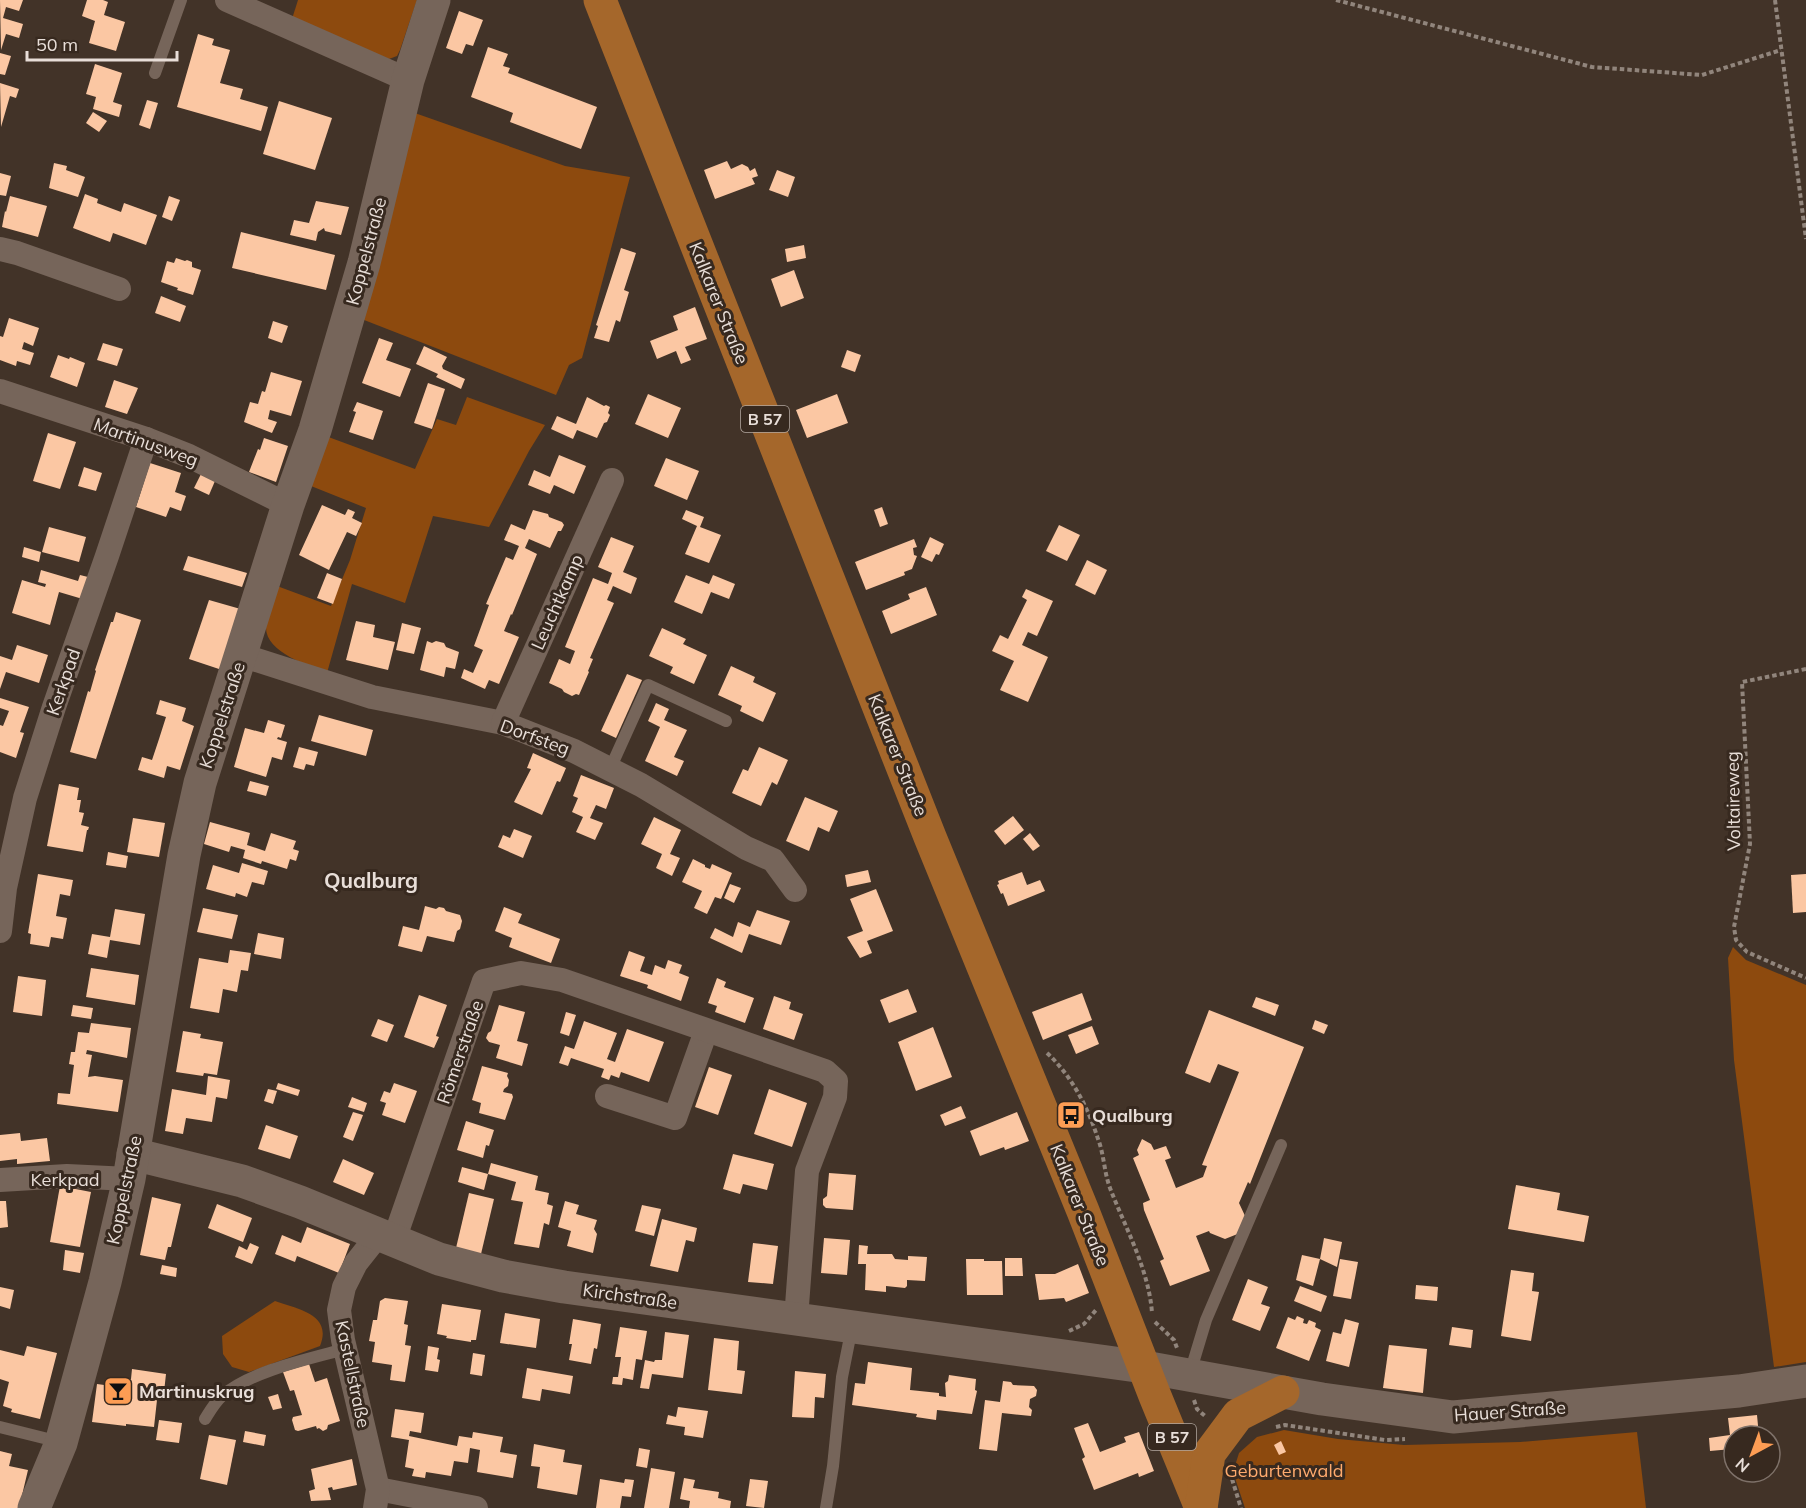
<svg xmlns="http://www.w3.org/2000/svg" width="1806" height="1508" font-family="Mulish,sans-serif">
  <rect width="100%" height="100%" fill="#423328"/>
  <g fill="#8d4a0e">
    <polygon points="298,0 417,0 400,50 397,56 389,59 292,19"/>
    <polygon points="412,112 565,166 630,177 582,358 569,365 556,395 359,318"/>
    <path d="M467 397 545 425 529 451 489 527 433 516 405 603 352 584 327 673C309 666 265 652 266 627 266 614 273 599 277 586L331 606 350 560 366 508 306 484 323 435 415 469 437 419 456 425Z"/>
    <polygon points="1733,947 1746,960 1806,985 1806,1362 1774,1367 1734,1060 1728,958"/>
    <path d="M275 1301C297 1309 333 1314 320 1346L249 1372 232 1367 223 1354 222 1336Z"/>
    <polygon points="1284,1430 1338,1439 1404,1445 1520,1442 1637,1432 1646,1508 1245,1508 1233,1472 1239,1453 1257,1437"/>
  </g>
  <g fill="#fbc7a3">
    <polygon points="0,0 23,0 19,11 6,7 3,18 23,24 19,38 6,34 1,50"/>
    <polygon points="87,0 103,0 108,2 104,15 125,22 116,51 89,43 95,21 82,16"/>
    <polygon points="459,11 483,20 473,46 466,44 462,54 446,48"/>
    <polygon points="198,34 214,39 212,45 230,50 220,83 243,89 240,99 268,107 261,131 177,107"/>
    <polygon points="488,47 508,54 503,66 510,68 508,73 597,107 581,149 510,122 513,113 471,97"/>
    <polygon points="0,53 11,56 5,75 0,74"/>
    <polygon points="95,64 122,73 113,102 122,105 119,117 93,109 96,97 86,94"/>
    <polygon points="0,83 19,89 16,98 10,96 1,127"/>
    <polygon points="147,100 158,103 150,129 139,125"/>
    <polygon points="279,101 332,118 315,170 263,154"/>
    <polygon points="93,112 107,121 99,132 86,123"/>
    <polygon points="727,161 731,169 742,164 748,167 750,171 755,168 758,176 752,178 755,184 715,199 704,170"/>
    <polygon points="54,163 67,166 66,170 85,177 78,197 49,188"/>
    <polygon points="777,170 795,177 788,197 769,190"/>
    <polygon points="0,173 11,176 6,196 0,195"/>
    <polygon points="85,194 98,199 97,203 121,212 124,203 157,215 146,245 113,233 110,242 73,228"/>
    <polygon points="10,196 47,206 38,237 2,227 5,211 6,212"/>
    <polygon points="169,196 180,200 172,221 162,217"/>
    <polygon points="316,201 349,207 341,235 325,231 324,228 318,232 316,241 290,235 294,220 309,223"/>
    <polygon points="241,232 335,255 326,290 232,268"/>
    <polygon points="804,245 806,258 787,262 785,249"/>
    <polygon points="621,248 636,253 624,290 629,292 620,322 616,320 609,342 594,338 598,326 596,325"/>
    <polygon points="176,258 185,261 187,260 192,262 192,267 201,270 193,295 177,290 178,288 161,282 167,261 174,263"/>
    <polygon points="794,270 804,298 781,307 771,279"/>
    <polygon points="161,296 186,306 180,322 155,313"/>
    <polygon points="695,307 707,339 685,347 691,360 681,364 676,351 657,359 650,341 678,330 673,316"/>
    <polygon points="9,318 39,328 33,346 24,342 22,349 34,353 30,365 17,361 16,366 0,360 0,336 3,337"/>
    <polygon points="273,321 288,326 282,343 268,338"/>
    <polygon points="379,338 393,343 386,360 411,369 400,397 362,383"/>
    <polygon points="103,343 123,349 117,366 97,360"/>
    <polygon points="424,346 447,357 442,366 443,369 465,379 461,389 436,377 438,374 416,364"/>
    <polygon points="847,350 861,355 855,372 841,367"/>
    <polygon points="58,355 69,359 70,357 85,363 77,387 50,377"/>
    <polygon points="271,372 302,381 291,416 270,410 268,419 277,422 272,433 244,422 250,402 258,404 262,391 265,392"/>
    <polygon points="114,380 138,388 127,414 105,407"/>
    <polygon points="428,383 445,389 432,429 414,423"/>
    <polygon points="648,394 681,408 668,438 635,424"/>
    <polygon points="837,394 848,423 807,438 796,410"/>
    <polygon points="587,397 604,406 606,405 610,407 608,413 610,415 607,422 604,423 597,438 577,430 573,439 551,429 557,416 576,424"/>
    <polygon points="357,402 383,411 373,440 349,432 356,412 353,411"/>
    <polygon points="48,433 76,442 60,489 33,481"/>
    <polygon points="264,438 288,446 276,482 249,472 258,449 260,450"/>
    <polygon points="559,455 586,466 574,494 554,485 550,494 528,485 534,470 550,477"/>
    <polygon points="666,458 699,471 687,500 654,486"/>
    <polygon points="150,463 181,473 175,492 186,496 181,511 170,507 166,517 136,507"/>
    <polygon points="84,467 102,473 96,491 78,486"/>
    <polygon points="201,474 215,481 209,495 194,488"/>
    <polygon points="322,505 345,515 348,509 355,512 352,518 362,523 356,536 347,532 329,570 299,555"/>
    <polygon points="882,507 888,524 880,527 874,510"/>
    <polygon points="533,510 548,514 549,517 562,522 564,525 561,531 558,531 550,548 529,539 525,548 537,554 512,615 511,614 504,631 519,637 499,684 489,680 485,689 461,678 464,669 473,673 483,650 474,646 489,605 486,604 506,557 513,560 519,546 504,540 511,524 525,530"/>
    <polygon points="686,510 704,517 700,527 721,535 709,563 685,554 697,526 682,519"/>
    <polygon points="1059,525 1080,535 1067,561 1046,551"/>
    <polygon points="49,527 86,537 79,562 42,552"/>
    <polygon points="611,537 634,546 623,572 637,578 631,594 613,586 607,600 614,603 590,658 593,659 588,671 589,672 579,695 576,694 572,696 564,692 562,689 549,683 559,659 570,664 575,651 565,647 593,578 608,584 612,573 598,567"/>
    <polygon points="930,537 944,544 939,555 936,554 932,562 921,557"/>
    <polygon points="914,539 917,547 913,548 914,555 917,556 912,569 904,572 905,575 866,590 855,562"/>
    <polygon points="24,547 41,552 39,562 22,557"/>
    <polygon points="188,556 247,573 242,587 183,570"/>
    <polygon points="1087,560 1107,570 1095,595 1075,585"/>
    <polygon points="41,570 78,581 80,575 92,578 86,600 59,592 50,625 12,613 22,580 45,587 46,584 38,582"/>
    <polygon points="327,573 342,579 333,604 317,598"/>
    <polygon points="686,575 709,584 713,575 735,584 729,599 711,592 702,614 674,602"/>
    <polygon points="926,587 937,615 891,634 882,611 910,599 908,594"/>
    <polygon points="1026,589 1053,601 1037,636 1028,632 1022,645 1048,657 1028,702 1000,690 1014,661 992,651 1000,635 1008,639 1027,600 1022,597"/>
    <polygon points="209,600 244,610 225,671 189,659"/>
    <polygon points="116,612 141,620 96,759 70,752 88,691 90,692 96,671 95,670 111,622 113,622"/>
    <polygon points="356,621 375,625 373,637 395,642 388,670 346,660"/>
    <polygon points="402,623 421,628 414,654 396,650"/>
    <polygon points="662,628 686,639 683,644 707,655 694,684 670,673 673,667 649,656"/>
    <polygon points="427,641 432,643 436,641 444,643 446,647 459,652 455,669 446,667 444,677 420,670"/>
    <polygon points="17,645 48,655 39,683 6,672 0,689 0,656 12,660"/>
    <polygon points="731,666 755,677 753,682 776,693 763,722 740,711 742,706 718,695"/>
    <polygon points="627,674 642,680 616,738 601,731"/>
    <polygon points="0,698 29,707 20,732 24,733 16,758 0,752 0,725 3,726 9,711 0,708"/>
    <polygon points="160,700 186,708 182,721 194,726 180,770 167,766 164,778 138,770 142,757 152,760 159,739 166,717 156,714"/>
    <polygon points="656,703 669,709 664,720 687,730 674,757 684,761 677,776 645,761 660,727 648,721"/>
    <polygon points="319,715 373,730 366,756 311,741"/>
    <polygon points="268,720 285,725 281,738 278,737 277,739 287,742 282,760 272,757 266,777 234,767 245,728 264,733"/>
    <polygon points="299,747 318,752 314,766 306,764 304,770 293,767"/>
    <polygon points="759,747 788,760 777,785 772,782 761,806 732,793 743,769 748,771"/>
    <polygon points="533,753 566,768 560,782 557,781 542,815 514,802 531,769 527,768"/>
    <polygon points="581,775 614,788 606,809 596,805 590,818 603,823 595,840 576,832 583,817 572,812 578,798 573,796"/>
    <polygon points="250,781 269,786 266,796 247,791"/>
    <polygon points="59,784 79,788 77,800 81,800 79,812 84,813 81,825 89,827 88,830 87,830 83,852 47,846"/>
    <polygon points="805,797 838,811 829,832 818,827 809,851 786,841"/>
    <polygon points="1013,816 1024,830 1005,845 994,831"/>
    <polygon points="654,817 681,830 670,854 680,858 672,876 656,868 662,854 641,844"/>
    <polygon points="133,818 165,823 159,857 127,852"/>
    <polygon points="210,822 250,833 247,845 265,851 271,833 296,841 293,849 299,851 296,861 290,859 287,869 262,861 261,864 243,858 245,850 231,846 229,852 204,844"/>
    <polygon points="514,829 532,836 523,858 498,847 503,835 510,838"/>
    <polygon points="1030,833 1040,846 1033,851 1023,839"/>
    <polygon points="108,852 128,856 126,868 106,865"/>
    <polygon points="693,859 705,865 705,867 710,869 712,864 732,873 721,899 715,897 707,914 694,908 702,891 682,882"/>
    <polygon points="242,863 268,871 264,885 252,882 247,897 236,893 235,897 206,889 213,865 239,873"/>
    <polygon points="868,870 871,882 847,887 845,875"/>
    <polygon points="1022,872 1027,885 1040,880 1045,891 1008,906 1003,893 1001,894 997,885 999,884 998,881"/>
    <polygon points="38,874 73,880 70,896 60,894 56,916 67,918 63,939 51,937 49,947 30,944 31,934 28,933"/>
    <polygon points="1806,874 1806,912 1793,913 1791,875"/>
    <polygon points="730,884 741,888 734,903 724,898"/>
    <polygon points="876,889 893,931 867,941 872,953 860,958 847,937 863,931 850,899"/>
    <polygon points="425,906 436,909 439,907 444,908 446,911 460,915 462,921 460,929 457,931 454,942 427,936 422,952 398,946 403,926 419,930"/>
    <polygon points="504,907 522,914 518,923 560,939 551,963 509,947 512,938 495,931"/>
    <polygon points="203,908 238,915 232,939 197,932"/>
    <polygon points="115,909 145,914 140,945 110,940 107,958 88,954 92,934 110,937"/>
    <polygon points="757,910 790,921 781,945 749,934 742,953 710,938 715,928 733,937 738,922 750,927"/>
    <polygon points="258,933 284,938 281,959 254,954"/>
    <polygon points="230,950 251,953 248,971 241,970 237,992 223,989 219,1013 190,1008 199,958 228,963"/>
    <polygon points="629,951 645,957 640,971 652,975 655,965 665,969 668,960 682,965 679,973 689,977 681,1001 647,988 648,985 620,976"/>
    <polygon points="91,968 139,975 135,1005 86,997"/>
    <polygon points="18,976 46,980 42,1016 13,1012"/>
    <polygon points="717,978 726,982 724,987 754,998 745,1023 715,1012 717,1006 708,1003"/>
    <polygon points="908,989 917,1012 889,1023 880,1000"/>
    <polygon points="1082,993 1092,1020 1043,1040 1032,1012"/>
    <polygon points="419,995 447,1005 436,1036 439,1037 434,1048 404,1037"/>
    <polygon points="774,996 791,1002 789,1009 803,1014 794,1040 763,1029"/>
    <polygon points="1256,997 1279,1005 1275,1016 1252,1007"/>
    <polygon points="73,1005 93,1008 91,1019 71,1016"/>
    <polygon points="499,1005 525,1012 517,1041 528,1044 522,1066 496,1058 500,1045 489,1042 486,1038 488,1033 491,1031"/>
    <polygon points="1209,1010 1304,1047 1250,1184 1248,1182 1239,1203 1246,1218 1240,1233 1225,1239 1210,1233 1209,1231 1196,1236 1210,1271 1170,1286 1160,1261 1164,1259 1144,1210 1143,1203 1150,1200 1133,1158 1139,1155 1137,1150 1142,1139 1151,1144 1154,1150 1166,1146 1171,1158 1165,1160 1176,1188 1203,1177 1207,1166 1202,1165 1239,1072 1218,1064 1210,1083 1185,1073"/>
    <polygon points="566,1012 576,1015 569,1036 560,1033"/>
    <polygon points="378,1019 394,1025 387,1042 371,1036"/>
    <polygon points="1315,1020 1328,1025 1324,1034 1312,1029"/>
    <polygon points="584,1021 617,1033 607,1059 615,1062 627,1029 664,1042 649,1082 621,1072 619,1078 611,1075 609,1080 601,1077 604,1069 571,1058 568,1066 559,1063 565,1046 574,1049"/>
    <polygon points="91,1023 131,1028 127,1058 87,1050 86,1054 92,1055 88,1077 95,1076 123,1080 118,1112 57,1104 58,1093 70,1094 74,1065 69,1064 71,1052 75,1052 78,1032 89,1033"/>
    <polygon points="1092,1026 1099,1044 1076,1054 1068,1035"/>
    <polygon points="933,1027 952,1077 916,1091 898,1042"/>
    <polygon points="183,1031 201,1034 200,1038 223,1042 217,1075 204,1073 203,1076 176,1072"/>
    <polygon points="482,1066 508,1073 507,1076 509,1080 508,1086 504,1089 503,1092 512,1094 513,1097 505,1120 479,1113 481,1103 472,1100"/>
    <polygon points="709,1067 732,1075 718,1115 695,1107"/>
    <polygon points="208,1076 230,1080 227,1099 216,1097 212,1122 186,1118 183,1134 165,1131 172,1089 206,1095"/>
    <polygon points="278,1083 300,1090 298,1096 276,1089"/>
    <polygon points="394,1083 417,1091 405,1123 382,1115 386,1103 380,1101 384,1091 390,1093"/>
    <polygon points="268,1089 277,1091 273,1104 264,1101"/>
    <polygon points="769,1089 807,1103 792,1147 754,1134"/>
    <polygon points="352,1097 367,1103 364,1112 348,1107"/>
    <polygon points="961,1106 966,1118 945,1126 940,1115"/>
    <polygon points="353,1112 363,1115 353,1141 343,1137"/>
    <polygon points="1017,1112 1029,1141 1005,1150 1004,1147 980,1156 970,1131"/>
    <polygon points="466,1121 494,1130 489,1146 486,1145 483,1158 457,1150"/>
    <polygon points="266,1125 298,1136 290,1159 258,1149"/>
    <polygon points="20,1133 21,1141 47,1138 50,1161 17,1164 17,1159 0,1161 0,1135"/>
    <polygon points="733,1154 774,1164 767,1190 743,1184 740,1194 723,1189"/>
    <polygon points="343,1159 374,1173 364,1195 333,1182"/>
    <polygon points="491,1163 538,1176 535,1190 549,1193 547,1204 553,1206 549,1225 544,1223 539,1248 514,1244 523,1202 511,1200 516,1182 488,1174"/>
    <polygon points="462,1167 488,1174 484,1190 458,1182"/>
    <polygon points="829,1173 856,1175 853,1210 826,1208 823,1205 823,1199 827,1196"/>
    <polygon points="1516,1185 1560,1193 1557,1210 1589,1216 1584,1242 1508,1229"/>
    <polygon points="60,1186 91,1192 80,1247 50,1242"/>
    <polygon points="469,1193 494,1199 481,1254 456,1248"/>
    <polygon points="152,1197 181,1204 171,1247 168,1247 165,1260 140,1255"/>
    <polygon points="0,1201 6,1201 8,1227 0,1228"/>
    <polygon points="565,1201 579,1205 576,1214 597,1220 594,1229 597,1234 593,1253 567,1246 571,1231 558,1227"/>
    <polygon points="217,1204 252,1218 243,1242 208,1228"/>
    <polygon points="642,1205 661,1209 654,1236 635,1231"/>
    <polygon points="662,1219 697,1228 694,1242 686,1240 678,1272 650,1266"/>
    <polygon points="307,1227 350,1244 339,1273 297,1256 295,1262 275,1254 282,1235 301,1243"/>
    <polygon points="824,1238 850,1240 847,1275 821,1273"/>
    <polygon points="1324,1238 1342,1242 1337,1267 1320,1259"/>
    <polygon points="250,1243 259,1247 252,1264 235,1257 239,1246 247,1250"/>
    <polygon points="753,1243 778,1246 773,1284 748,1282"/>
    <polygon points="859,1245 868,1246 867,1254 892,1254 895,1259 908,1260 908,1256 927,1257 925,1281 907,1280 907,1286 905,1288 886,1286 886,1292 865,1290 866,1264 858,1264"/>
    <polygon points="65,1250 84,1253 80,1273 63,1270"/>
    <polygon points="1302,1255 1320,1259 1313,1286 1296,1280"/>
    <polygon points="1005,1258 1022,1258 1023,1276 1005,1276"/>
    <polygon points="966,1259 984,1259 984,1261 1002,1261 1003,1295 967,1295"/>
    <polygon points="1340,1259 1358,1262 1351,1299 1333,1296"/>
    <polygon points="1078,1264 1089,1293 1066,1302 1064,1298 1039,1300 1035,1274 1055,1274"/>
    <polygon points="162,1265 177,1268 176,1277 160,1274"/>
    <polygon points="1511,1270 1534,1273 1532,1291 1539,1292 1531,1341 1501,1336"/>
    <polygon points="1248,1279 1268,1287 1261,1304 1270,1307 1260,1331 1232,1320"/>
    <polygon points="1416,1285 1438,1287 1437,1301 1415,1299"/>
    <polygon points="1300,1286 1327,1296 1321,1312 1294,1301"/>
    <polygon points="0,1287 14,1290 10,1309 0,1306"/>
    <polygon points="385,1298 408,1301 404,1324 408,1325 405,1345 411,1346 405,1382 390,1380 392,1365 372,1362 375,1342 369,1341 373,1320 377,1320 380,1301"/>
    <polygon points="442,1304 481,1310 476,1340 471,1340 471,1342 446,1338 447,1336 437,1334"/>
    <polygon points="505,1313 540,1319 536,1348 500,1343"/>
    <polygon points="1297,1316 1304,1319 1303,1323 1307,1324 1309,1320 1316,1323 1315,1327 1321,1330 1309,1361 1276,1348 1288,1317 1295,1320"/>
    <polygon points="573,1319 601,1324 597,1349 594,1348 591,1364 569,1360 572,1344 569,1344"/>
    <polygon points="1345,1319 1359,1323 1349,1367 1326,1361 1333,1332 1341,1334"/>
    <polygon points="620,1327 647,1331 642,1360 636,1359 633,1380 623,1378 622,1385 612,1384 613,1377 618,1377 621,1357 615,1357"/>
    <polygon points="1452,1327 1473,1330 1471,1348 1449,1345"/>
    <polygon points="665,1332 689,1335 683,1378 652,1374 649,1389 640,1388 645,1360 654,1362 655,1360 662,1360"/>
    <polygon points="714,1338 739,1341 737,1370 745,1371 742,1394 708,1390"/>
    <polygon points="1389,1345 1427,1349 1423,1393 1383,1388"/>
    <polygon points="27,1346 57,1353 40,1419 11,1412 12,1409 3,1406 9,1382 0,1379 0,1350 24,1356"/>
    <polygon points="428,1346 439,1348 437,1359 440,1360 438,1372 425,1370"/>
    <polygon points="473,1353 485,1355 482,1376 470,1374"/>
    <polygon points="868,1362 912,1368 910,1390 939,1393 939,1396 946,1397 945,1383 948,1381 949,1375 976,1379 975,1390 977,1391 972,1414 937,1410 936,1420 916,1417 917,1414 852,1405 855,1383 865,1384"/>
    <polygon points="309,1364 315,1382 327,1378 340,1421 328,1425 327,1429 323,1431 319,1428 317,1429 316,1426 298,1431 295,1430 292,1420 293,1417 302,1415 294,1390 290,1391 283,1372"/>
    <polygon points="527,1368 573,1376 570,1394 542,1389 540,1401 522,1398"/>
    <polygon points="132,1369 166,1374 163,1401 157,1400 154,1427 126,1424 126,1426 92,1422 97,1384 119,1387 120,1378 131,1379"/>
    <polygon points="795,1371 826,1374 824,1398 815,1397 814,1418 792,1417"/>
    <polygon points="1003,1381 1011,1382 1013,1385 1034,1386 1037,1390 1036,1396 1030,1399 1029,1407 1032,1410 1031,1416 1002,1413 997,1451 979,1449 985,1400 1000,1402"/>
    <polygon points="278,1394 282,1408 273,1410 268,1397"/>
    <polygon points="678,1407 708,1411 703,1438 684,1435 685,1427 666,1424 668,1415 676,1417"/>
    <polygon points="395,1409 424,1413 421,1433 410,1431 409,1436 457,1446 459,1436 472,1438 473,1432 503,1437 500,1452 517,1455 513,1478 477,1472 480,1450 470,1448 468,1463 454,1461 451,1476 426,1472 425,1478 412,1476 414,1469 405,1467 409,1440 391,1437"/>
    <polygon points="1757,1415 1759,1436 1734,1436 1734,1459 1732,1459 1732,1449 1710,1451 1709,1438 1730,1435 1728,1418"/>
    <polygon points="159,1420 182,1423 179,1443 156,1440"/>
    <polygon points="1088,1423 1100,1452 1126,1442 1124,1437 1139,1432 1154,1471 1139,1477 1138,1473 1094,1490 1082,1459 1085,1457 1074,1428"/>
    <polygon points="245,1431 266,1435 264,1446 243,1442"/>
    <polygon points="209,1435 236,1440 227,1485 200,1479"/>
    <polygon points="1281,1441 1286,1452 1279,1455 1274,1445"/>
    <polygon points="534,1444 565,1450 563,1462 582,1465 577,1495 537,1488 540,1467 531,1466"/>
    <polygon points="639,1448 650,1450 647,1468 636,1466"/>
    <polygon points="0,1451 12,1454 9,1466 28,1470 19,1508 0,1508"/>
    <polygon points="352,1459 357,1485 333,1490 332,1487 328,1488 331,1500 311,1501 309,1491 315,1489 311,1469"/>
    <polygon points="651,1468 675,1472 669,1508 644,1508"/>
    <polygon points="684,1478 695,1480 693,1488 719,1492 718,1498 731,1501 730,1508 689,1508 690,1501 680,1499"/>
    <polygon points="600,1479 624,1483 625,1479 634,1480 631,1497 622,1496 620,1508 596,1508"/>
    <polygon points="750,1479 768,1481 764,1508 746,1506"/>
  </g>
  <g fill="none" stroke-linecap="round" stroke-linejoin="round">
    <g stroke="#91857c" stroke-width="4" stroke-dasharray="4.5 3" stroke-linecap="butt">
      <polyline points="1336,0 1592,67 1702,75 1781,50"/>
      <polyline points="1775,0 1806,239"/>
      <polyline points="1806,669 1742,682 1750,844 1734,927 1736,940 1747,952 1806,978"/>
      <path d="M1047 1053C1071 1075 1088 1107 1098 1139 1104 1154 1104 1172 1110 1188 1125 1227 1149 1270 1152 1313"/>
      <polyline points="1155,1322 1174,1340 1177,1348"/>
      <polyline points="1069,1331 1084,1324 1096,1310"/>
      <polyline points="1194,1400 1197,1409 1205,1416"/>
      <polyline points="1276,1427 1285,1425 1385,1440 1405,1439"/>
      <polyline points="1232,1479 1241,1508"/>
    </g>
    <g stroke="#76655a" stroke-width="12">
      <polyline points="155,73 181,0"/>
      <polyline points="610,769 648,685 726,721"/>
      <polyline points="1190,1373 1206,1320 1281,1145"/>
      <path d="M205 1419C210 1411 215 1402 222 1396 251 1371 308 1359 345 1349"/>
      <polyline points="0,1427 60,1442"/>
      <polyline points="826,1508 833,1466 842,1377 852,1327"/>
    </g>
    <g stroke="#76655a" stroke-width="24">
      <polyline points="227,0 408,80"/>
      <polyline points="0,249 17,253 119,289"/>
      <polyline points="0,391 146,439 189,456 288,505"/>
      <polyline points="241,655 372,697 503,723 574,751 641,785 746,848 773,860 795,890"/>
      <polyline points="503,723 612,480"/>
      <polyline points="0,931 5,888 25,798 54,707 107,556 146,439"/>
      <polyline points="607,1096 675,1118 706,1031"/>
      <polyline points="0,1180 67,1176 129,1179"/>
      <polyline points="394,1240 484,981 521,973 562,980 825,1071 836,1081 835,1097 807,1171 796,1319"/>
      <polyline points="378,1489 476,1508"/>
      <polyline points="375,1508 378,1489 343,1340 339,1310 344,1287 356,1263 379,1234"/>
    </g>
    <g stroke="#76655a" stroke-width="33">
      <polyline points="133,1154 242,1181 300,1202 439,1259 503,1276 564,1287 1144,1367 1322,1399 1453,1417 1739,1391 1806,1381"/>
      <polyline points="34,1508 61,1443 105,1282 129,1179 184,855 200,783 288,505 315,430 364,263 408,80 434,0"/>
    </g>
    <g stroke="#a5672b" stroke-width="33">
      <polyline points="600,0 930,837 1083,1211 1155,1396 1201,1508"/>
      <polyline points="1201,1508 1209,1454 1238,1415 1283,1392"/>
    </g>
  </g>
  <defs>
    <g id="bus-square" transform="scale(1.5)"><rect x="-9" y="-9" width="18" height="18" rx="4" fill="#fd9d54" stroke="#37291f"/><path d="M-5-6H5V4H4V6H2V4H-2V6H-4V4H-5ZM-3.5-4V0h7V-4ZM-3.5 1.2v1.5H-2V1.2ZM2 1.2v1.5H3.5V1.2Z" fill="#111"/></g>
    <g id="bar-square" transform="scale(1.5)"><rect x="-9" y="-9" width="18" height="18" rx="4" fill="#fd9d54" stroke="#37291f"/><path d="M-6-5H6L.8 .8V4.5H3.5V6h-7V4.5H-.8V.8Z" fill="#111"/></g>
  </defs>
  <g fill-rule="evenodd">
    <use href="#bus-square" x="1071" y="1115"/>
    <use href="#bar-square" x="118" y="1391"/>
  </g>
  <g text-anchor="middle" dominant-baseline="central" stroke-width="6" stroke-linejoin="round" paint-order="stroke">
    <g fill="#37291f" stroke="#b3a8a0" stroke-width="1.5">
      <rect x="741" y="406" width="48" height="26" rx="4.5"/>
      <rect x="1148" y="1424" width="48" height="26" rx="4.5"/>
    </g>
    <g font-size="16" font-weight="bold" fill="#e8ded8">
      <text x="765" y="419">B 57</text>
      <text x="1172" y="1437">B 57</text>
    </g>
    <g font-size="18" fill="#e8ded8" stroke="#37291f">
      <text transform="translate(366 251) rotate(-75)">Koppelstraße</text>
      <text transform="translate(719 303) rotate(68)">Kalkarer Straße</text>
      <text transform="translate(146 442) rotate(20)">Martinusweg</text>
      <text transform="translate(557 602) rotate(-66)">Leuchtkamp</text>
      <text transform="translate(63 682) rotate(-71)">Kerkpad</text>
      <text transform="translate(222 715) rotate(-72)">Koppelstraße</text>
      <text transform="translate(535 737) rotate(20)">Dorfsteg</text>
      <text transform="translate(898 755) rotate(68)">Kalkarer Straße</text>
      <text transform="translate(1733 801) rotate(-91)">Voltaireweg</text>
      <text transform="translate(460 1052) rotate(-71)">Römerstraße</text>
      <text x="65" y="1179">Kerkpad</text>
      <text transform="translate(124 1190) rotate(-78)">Koppelstraße</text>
      <text transform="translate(1080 1205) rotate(68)">Kalkarer Straße</text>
      <text transform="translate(630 1296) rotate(8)">Kirchstraße</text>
      <text transform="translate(353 1374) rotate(78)">Kastellstraße</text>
      <text transform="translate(1510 1411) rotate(-4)">Hauer Straße</text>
    </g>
    <g font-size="18" font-weight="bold" fill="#e8ded8" stroke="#37291f" text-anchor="start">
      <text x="1092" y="1115">Qualburg</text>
      <text x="139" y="1391">Martinuskrug</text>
    </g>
    <g font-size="18" fill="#ffab6e" stroke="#37291f">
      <text x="1284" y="1470">Geburtenwald</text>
    </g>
    <g font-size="21" font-weight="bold" fill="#e8ded8" stroke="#37291f">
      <text x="371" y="880">Qualburg</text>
    </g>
  </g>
  <g transform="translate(1752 1454) rotate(221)"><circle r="28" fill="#37291f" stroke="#7e7169" stroke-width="1.5"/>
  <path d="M0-4.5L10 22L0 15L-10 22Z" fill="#fd9d54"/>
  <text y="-9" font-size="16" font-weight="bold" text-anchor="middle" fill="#e8ded8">N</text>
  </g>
  <path d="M27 51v9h150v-9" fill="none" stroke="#e8ded8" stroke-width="3"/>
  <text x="36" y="51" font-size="18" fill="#e8ded8" stroke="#37291f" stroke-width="4.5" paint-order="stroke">50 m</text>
</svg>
